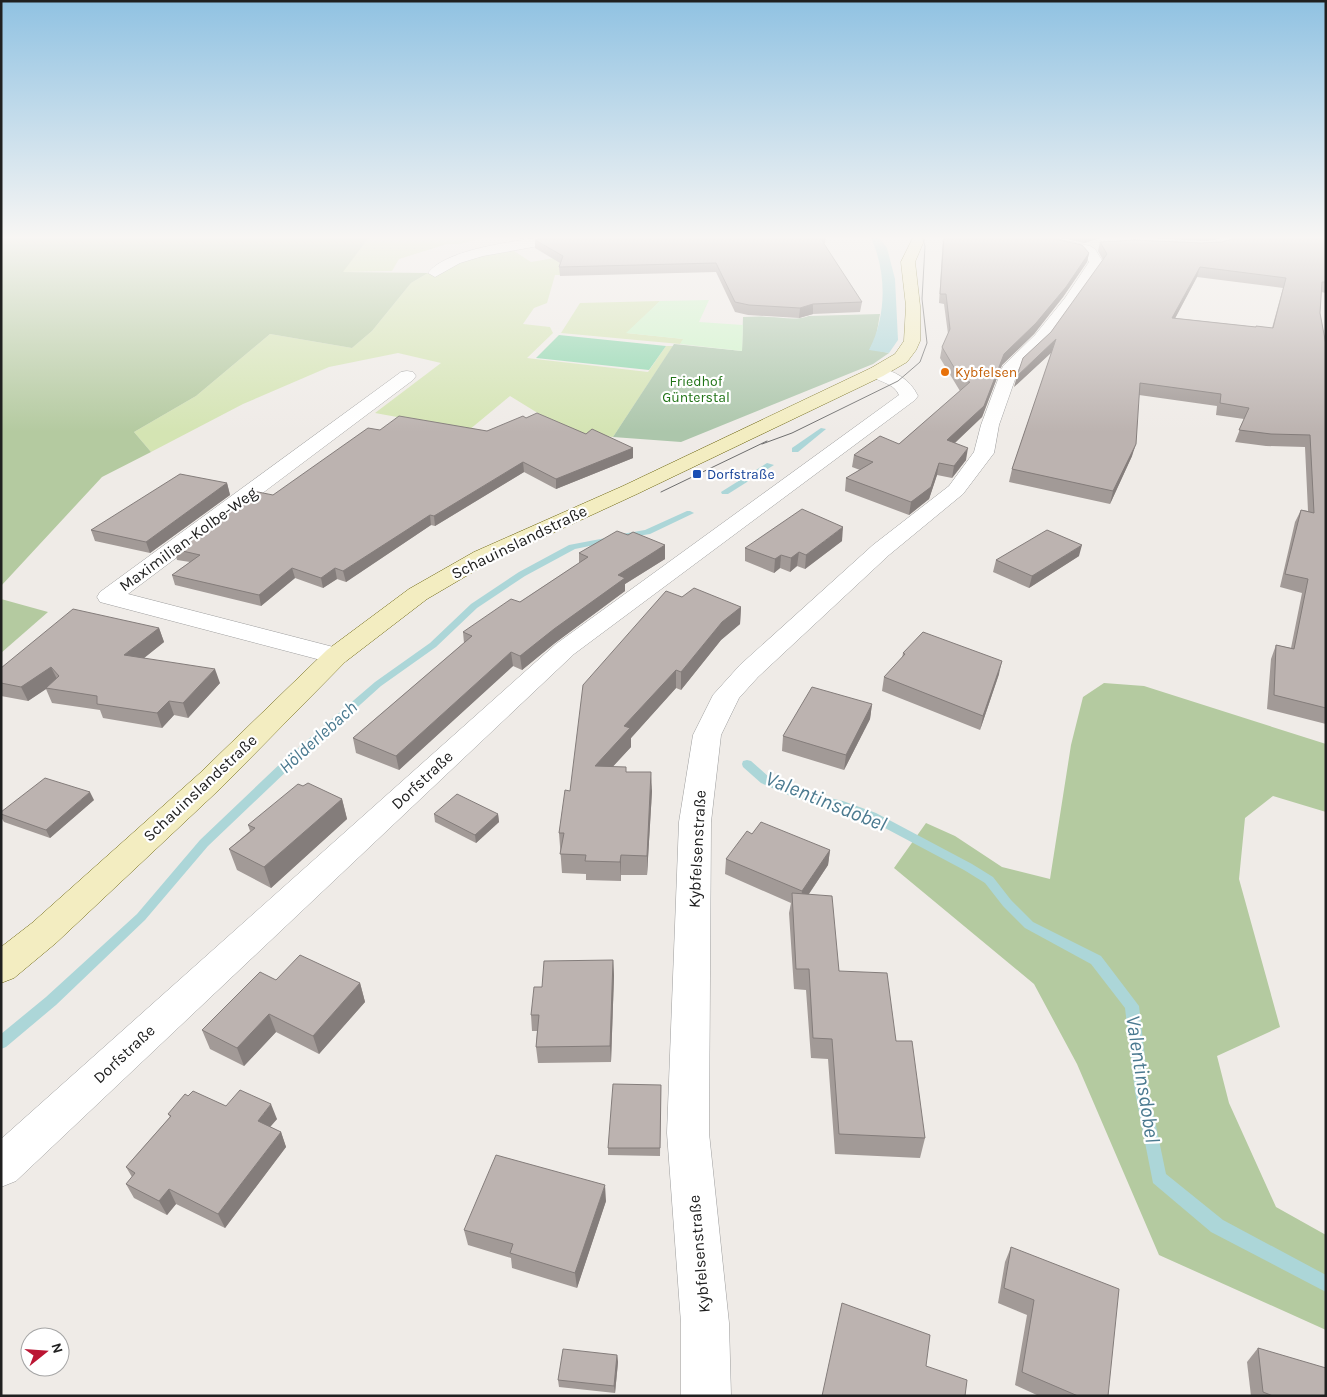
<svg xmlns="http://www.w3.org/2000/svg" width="1327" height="1397" font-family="Karla,sans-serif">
  <rect width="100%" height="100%" fill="#efebe7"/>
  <g fill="#d4e4b3">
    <polygon points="370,236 492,236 459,244 447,244 399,259 392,271 342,272"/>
    <polygon points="511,249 531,262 566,256 575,275 555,275 547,303 534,308 523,324 550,327 553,333 527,358 648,372 666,346 673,346 613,437 567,431 510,396 469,430 375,413 441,363 398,353 329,367 243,404 151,452 134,432 196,396 270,334 352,348 372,331 411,283 428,273 442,273 463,260"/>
    <polygon points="660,301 627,333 684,339 680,344 561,333 580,303"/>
  </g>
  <g fill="#b4caa0">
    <polygon points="1,236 370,236 343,272 428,273 411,283 372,331 352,348 270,334 196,396 134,432 151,452 102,477 1,586"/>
    <polygon points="1,599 48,612 1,653"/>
    <polygon points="1104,683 1144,686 1326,744 1326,812 1273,796 1245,818 1239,879 1280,1027 1217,1056 1229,1103 1276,1207 1326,1235 1326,1330 1159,1255 1077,1064 1034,984 894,868 926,823 955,836 1002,867 1050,879 1071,745 1083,697"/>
  </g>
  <path fill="#acc6ab" d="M880 314 876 337 870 349 889 353 873 364 681 442 613 437 674 344 742 351 743 317C751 317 760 316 768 317 783 317 794 321 809 316Z"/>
  <polygon fill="#cef4c9" points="709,300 699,322 743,325 742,351 680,344 683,339 626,333 660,301"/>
  <polygon fill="#8dd6ad" points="559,335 666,346 649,370 536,358"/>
  <path fill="#acd6d8" d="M870 236H878L887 248 895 279 898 340 889 353 869 350C887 315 887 271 870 236Z"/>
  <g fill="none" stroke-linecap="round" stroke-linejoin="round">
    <g fill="#acd6d8" fill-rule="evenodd">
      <polygon points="821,428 826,429 798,452 792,452 792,448"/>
      <polygon points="767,463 774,465 728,494 722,494 721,492"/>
      <polygon points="687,511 690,511 694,513 650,534 625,538 621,536 622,534 645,530"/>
      <polygon points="611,537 614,537 614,541 575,549 525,576 477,608 436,647 381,686 291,767 208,846 145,920 56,1005 6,1047 1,1049 1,1034 46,997 137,914 200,840 283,761 375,682 430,643 471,604 519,572 569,545"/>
      <polygon points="747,760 751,761 769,777 802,792 843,801 876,813 972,864 993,877 1011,900 1033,922 1101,956 1139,1006 1149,1092 1166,1174 1223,1220 1326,1275 1326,1292 1211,1232 1153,1183 1135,1092 1125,1008 1091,964 1025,928 1003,906 985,883 964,870 868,819 837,807 795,798 761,783 743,767 742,764 743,761"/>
    </g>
    <g stroke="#9d9d9d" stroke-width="1">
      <g id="street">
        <path d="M550 236H578L572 240 483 256 460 263 435 277 428 273C447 248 519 241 550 236Z"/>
        <polygon points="1020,236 1044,236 1090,246 1095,249 1103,262 1075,304 1047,341 1019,368 999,425 994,453 963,494 889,555 758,677 739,698 721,735 711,822 709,1133 729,1323 731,1396 681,1396 681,1323 667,1133 679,822 693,735 713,695 740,665 873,545 949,486 974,452 981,425 1003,366 1035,335 1065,298 1089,262 1085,255 1081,252 1022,239"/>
        <path d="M877 367C895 371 910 379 918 396L915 400 574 654 16 1181 1 1187V1139L556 644 899 395C893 381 876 383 868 372L871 368Z"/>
        <polygon points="407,371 413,372 416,376 413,380 128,594 345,650 349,656 345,662 336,664 100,602 97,597 100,592 401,372"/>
      </g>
    </g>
    <g stroke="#6d6610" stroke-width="1">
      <polygon id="secondary" points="914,236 926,236 915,262 920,306 920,341 916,350 907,362 883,376 637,494 490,562 427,599 345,662 222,787 56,943 14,978 1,983 1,947 32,923 200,773 327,650 409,589 474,552 623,486 871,368 895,354 904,341 906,306 901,262"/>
    </g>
    <use href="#street" fill="#fff" fill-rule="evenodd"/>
    <use href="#secondary" fill="#f3edc1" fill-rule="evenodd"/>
    <g stroke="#6e6e6e" stroke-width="1">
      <polyline points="762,444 792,433 898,381 920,362 927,343 922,299 925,246 922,236"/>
      <polyline points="661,492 767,441"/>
    </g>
  </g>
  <g fill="#a29a97" fill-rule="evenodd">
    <polygon points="554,236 826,236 825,243 823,243 862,302 860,312 813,314 799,318 748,315 735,312 716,272 560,276 559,267 560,263 535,248 535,240"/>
    <polygon points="943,236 1042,236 1089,253 1087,262 1063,297 1034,334 1002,365 982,417 955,443 966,460 952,478 937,475 929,499 909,515 845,491 846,478 860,470 852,467 854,455 899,444 960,391 940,358 942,347 948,334 944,304 939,303"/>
    <polygon points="1053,236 1226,236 1218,239 1204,241 1118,236 1103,237 1084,243"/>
    <path d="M1326 236V293L1321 292 1320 313 1326 345V724L1267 709 1271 659 1276 645 1291 648 1302 593 1280 587 1295 522 1301 510 1308 511 1305 447 1266 446 1235 442 1244 419 1216 415 1217 406 1139 395 1132 456 1110 504 1009 482 1012 469 1052 352 1014 387 1051 332 1103 260 1098 251 1100 242 1201 243 1222 242 1240 237ZM1197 277 1283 288 1272 328 1256 326V327L1175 318Z"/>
    <polygon points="526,418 586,434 633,448 633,458 556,489 524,472 435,526 431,525 346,582 337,579 323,588 295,578 261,606 175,585 172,575 190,562 177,560 174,549 273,495 380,430 487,431"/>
    <polygon points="227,483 230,495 150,553 95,541 91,530"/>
    <polygon points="628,535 665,545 665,559 625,584 625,591 555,643 522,670 513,666 399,770 356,753 353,738 464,643 463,632 520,602 579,563 579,553"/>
    <polygon points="842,541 805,569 797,566 790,572 780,568 774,573 745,561 745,548"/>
    <polygon points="1079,556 1029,588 993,572 996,560"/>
    <polygon points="682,597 741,607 740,624 721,640 681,690 676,688 631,738 631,747 612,767 626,772 652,791 647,875 621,875 621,881 586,880 586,874 562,873 559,833 570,791"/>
    <polygon points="159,628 164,642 144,658 220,683 188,718 174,715 162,728 103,718 100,710 52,703 46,689 28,701 1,696 1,668"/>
    <polygon points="903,653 999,674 980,730 882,691 884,677 902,658"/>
    <polygon points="872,704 870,719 844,770 782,751 783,736"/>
    <polygon points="303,786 342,799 347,819 271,888 237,870 229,849 250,831 248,825"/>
    <polygon points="94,800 50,838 4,822 1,817 1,812"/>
    <polygon points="434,814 498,814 499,822 476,843 435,822"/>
    <polygon points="752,834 830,850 828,865 809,894 839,971 896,1041 925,1138 920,1158 835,1154 828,1059 811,1058 806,990 794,989 789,913 791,903 725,874 726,859"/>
    <polygon points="613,960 614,976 611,1062 538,1063 536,1047 537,1031 532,1031 531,1015 542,987"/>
    <polygon points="360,983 365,1002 319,1054 276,1032 244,1066 210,1049 202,1030"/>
    <polygon points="661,1085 660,1156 608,1155 608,1148"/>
    <polygon points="226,1106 277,1119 270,1127 281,1132 286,1147 225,1228 176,1204 167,1215 134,1198 126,1184 132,1177 126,1167 170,1117 168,1114"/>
    <polygon points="606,1201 577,1288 512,1268 511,1258 468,1245 464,1230"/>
    <polygon points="1011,1247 1108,1396 1039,1396 1015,1385 1027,1315 998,1303 1005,1262"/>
    <polygon points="1258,1348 1326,1396 1251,1396 1247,1362"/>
    <polygon points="617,1355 618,1362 615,1393 559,1387 558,1380"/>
  </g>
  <g fill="#847d7b">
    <polygon points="519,236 537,236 519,239"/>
    <polygon points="1086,236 1118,236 1103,237 1084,243"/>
    <polygon points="1205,236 1226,236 1218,239 1204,241"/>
    <polygon points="1089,253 1087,262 1063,297 1034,334 1002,365 982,417 945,452 947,440 1004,354"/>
    <polygon points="1200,267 1197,277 1170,328 1172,318"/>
    <polygon points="813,304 813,314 799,318 800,308"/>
    <polygon points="1056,339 1054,350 1014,387 1017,376"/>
    <polygon points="1136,444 1132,456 1110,504 1113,491"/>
    <polygon points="633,448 633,458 556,489 556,479"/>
    <polygon points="968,448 966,460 952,478 954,466"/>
    <polygon points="523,462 524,472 435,526 434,516"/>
    <polygon points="939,463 937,475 929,499 909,515 911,502"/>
    <polygon points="227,483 230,495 150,553 146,542"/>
    <polygon points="430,515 431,525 346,582 343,571"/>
    <polygon points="843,527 842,541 805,569 806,555"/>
    <polygon points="665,545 665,559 625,584 625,591 555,643 522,670 520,656 618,575"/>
    <polygon points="1082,545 1079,556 1029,588 1032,576"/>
    <polygon points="799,552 797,566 790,572 791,558"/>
    <polygon points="781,555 780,568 774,573 775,559"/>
    <polygon points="292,568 295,578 261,606 259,595"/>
    <polygon points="335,568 337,579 323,588 321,578"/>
    <polygon points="741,607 740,624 721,640 681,690 681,672 722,622"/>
    <polygon points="159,628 164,642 129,670 124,655"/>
    <polygon points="511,652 513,666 399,770 396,756"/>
    <polygon points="1002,661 999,674 980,730 983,716"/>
    <polygon points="51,667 58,681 28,701 21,687"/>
    <polygon points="215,669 220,683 188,718 183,703"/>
    <polygon points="676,670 676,688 631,738 631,747 596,785 595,766 624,726"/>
    <polygon points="169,701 174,715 162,728 157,713"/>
    <polygon points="872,704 870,719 844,770 846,755"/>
    <polygon points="651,772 652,791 647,875 647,856"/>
    <polygon points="90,792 94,800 50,838 46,830"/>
    <polygon points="342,799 347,819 271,888 264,867"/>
    <polygon points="498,814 499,822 476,843 475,835"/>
    <polygon points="830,850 828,865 800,907 802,891"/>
    <polygon points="621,855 621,881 620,862"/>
    <polygon points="613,960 614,976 611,1062 610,1046"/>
    <polygon points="360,983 365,1002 319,1054 313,1036"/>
    <polygon points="269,1014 276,1032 244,1066 237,1048"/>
    <polygon points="271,1104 277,1119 263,1135 258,1121"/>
    <polygon points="281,1132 286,1147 225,1228 218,1214"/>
    <polygon points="605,1185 606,1201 577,1288 575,1273"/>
    <polygon points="169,1189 176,1204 167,1215 159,1201"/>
    <polygon points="617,1355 618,1362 615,1393 614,1386"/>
  </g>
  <g fill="#bcb3b0" stroke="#847d7b" fill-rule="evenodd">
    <polygon points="554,236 819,236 862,302 813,304 800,308 749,305 735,302 716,263 559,267 563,256 535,240"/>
    <polygon points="944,236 1042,236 1082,245 1089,253 1066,287 1036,323 1004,354 984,406 947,440 968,448 954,466 939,463 931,487 911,502 846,478 873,462 854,455 880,436 899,444 970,382 962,381 942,347 950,329 946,294 940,294"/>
    <path d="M1241 236H1326V282H1322L1320 313 1326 345V708L1274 695 1276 645 1294 649 1308 579 1285 574 1301 510 1314 513 1310 435 1271 434 1239 430 1249 408 1220 403 1221 394 1140 383 1136 444 1113 491 1012 469 1056 339 1017 376 1023 358 1051 332 1107 254 1100 242 1134 240 1201 243 1222 242 1240 237ZM1200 267 1286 278 1273 328 1256 326V327L1172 318Z"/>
    <polygon points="537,413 586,434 592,429 633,448 556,479 523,462 434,516 430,515 343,571 335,568 321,578 292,568 259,595 172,575 200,555 174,549 253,491 273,495 368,428 380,430 399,416 487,431 523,416 526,418"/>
    <polygon points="180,474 227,483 146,542 91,530"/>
    <polygon points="802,509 843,527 806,555 799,552 791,558 781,555 775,559 745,548"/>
    <polygon points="1047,530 1082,545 1032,576 996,560"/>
    <polygon points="617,531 628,535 633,532 665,545 618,575 625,578 554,629 520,656 511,652 396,756 353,738 472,636 463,632 511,599 520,602 588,557 579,553"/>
    <polygon points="694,588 741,607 722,622 681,672 676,670 624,726 630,728 595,766 626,767 626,772 651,772 647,856 621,855 620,862 585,861 586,855 560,854 564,833 559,833 565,790 570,791 583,685 666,591 682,597"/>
    <polygon points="73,609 159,628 124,655 215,669 183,703 169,701 157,713 97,704 97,696 46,688 59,676 51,667 21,687 1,683 1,668"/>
    <polygon points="923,632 1002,661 983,716 884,677 905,654 903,653"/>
    <polygon points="812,687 872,704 846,755 783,736"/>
    <polygon points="45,778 90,792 46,830 1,814 1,812"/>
    <polygon points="308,783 342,799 264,867 229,849 255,828 248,825 298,784 303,786"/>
    <polygon points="457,794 498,814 475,835 434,814"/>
    <polygon points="761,822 830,850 802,891 726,859 747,831 752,834"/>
    <polygon points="792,893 832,896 839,971 887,973 896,1041 912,1041 925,1138 839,1134 832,1039 813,1038 809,969 796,969"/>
    <polygon points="300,955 360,983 313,1036 269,1014 237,1048 202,1030 260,972 276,980"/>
    <polygon points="613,960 610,1046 536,1047 539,1015 531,1015 534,987 542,987 544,961"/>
    <polygon points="613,1084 661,1085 660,1148 608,1148"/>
    <polygon points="240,1090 271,1104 258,1121 281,1132 218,1214 169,1189 159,1201 126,1184 135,1173 126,1167 171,1116 168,1114 185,1094 188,1096 193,1091 226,1106"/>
    <polygon points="496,1155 605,1185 575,1273 510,1253 513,1244 464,1230"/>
    <polygon points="1011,1247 1119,1289 1108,1396 1078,1396 1022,1372 1034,1300 1004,1288"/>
    <polygon points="842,1303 930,1335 926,1366 967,1380 965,1396 822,1396"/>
    <polygon points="1258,1348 1326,1368 1326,1396 1273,1396 1263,1392"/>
    <polygon points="563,1349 617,1355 614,1386 558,1380"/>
  </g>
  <linearGradient id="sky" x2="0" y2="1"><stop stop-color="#90c2e2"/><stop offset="0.55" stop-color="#f8f6f4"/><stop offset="1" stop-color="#f8f6f4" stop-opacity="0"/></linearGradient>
  <rect width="1327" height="432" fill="url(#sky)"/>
  <circle fill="#e8710a" stroke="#fff" stroke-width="2" cx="945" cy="372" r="5"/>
  <rect fill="#1a4fb4" stroke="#fff" stroke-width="2" x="692" y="469" width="10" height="10" rx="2.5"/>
  <g text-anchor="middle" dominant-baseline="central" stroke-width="4.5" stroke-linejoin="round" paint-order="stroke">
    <g font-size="14" fill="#c56008" stroke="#fff" text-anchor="start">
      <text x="955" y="372">Kybfelsen</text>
    </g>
    <g font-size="14" fill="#217417" stroke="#fff">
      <text x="696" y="381">Friedhof<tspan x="696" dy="16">Günterstal</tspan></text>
    </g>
    <g font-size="14" fill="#164399" stroke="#fff" text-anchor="start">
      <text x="707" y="474">Dorfstraße</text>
    </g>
    <g font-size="16" fill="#202020" stroke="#fff">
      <text transform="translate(188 539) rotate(-36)">Maximilian-Kolbe-Weg</text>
      <text transform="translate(519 542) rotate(-26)">Schauinslandstraße</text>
      <text transform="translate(422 780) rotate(-43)">Dorfstraße</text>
      <text transform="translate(200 788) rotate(-43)">Schauinslandstraße</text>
      <text transform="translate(697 849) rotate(-87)">Kybfelsenstraße</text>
      <text transform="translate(124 1054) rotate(-43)">Dorfstraße</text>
      <text transform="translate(699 1254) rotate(-95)">Kybfelsenstraße</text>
    </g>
    <g font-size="18" font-style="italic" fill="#4b7a90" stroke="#fff">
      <text transform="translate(318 737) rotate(-42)">Hölderlebach</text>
    </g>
    <g font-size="21" font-style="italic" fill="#4b7a90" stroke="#fff">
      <text transform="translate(826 801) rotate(22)">Valentinsdobel</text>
      <text transform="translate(1143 1079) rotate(81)">Valentinsdobel</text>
    </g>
  </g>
  <rect width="1327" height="1397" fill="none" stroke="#202020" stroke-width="5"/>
  <g transform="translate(45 1352) rotate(73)"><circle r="24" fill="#ffffff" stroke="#a6a6a6"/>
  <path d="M0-4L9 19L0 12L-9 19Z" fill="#bb1533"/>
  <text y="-8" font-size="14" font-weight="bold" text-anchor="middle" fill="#202020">N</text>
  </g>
</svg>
